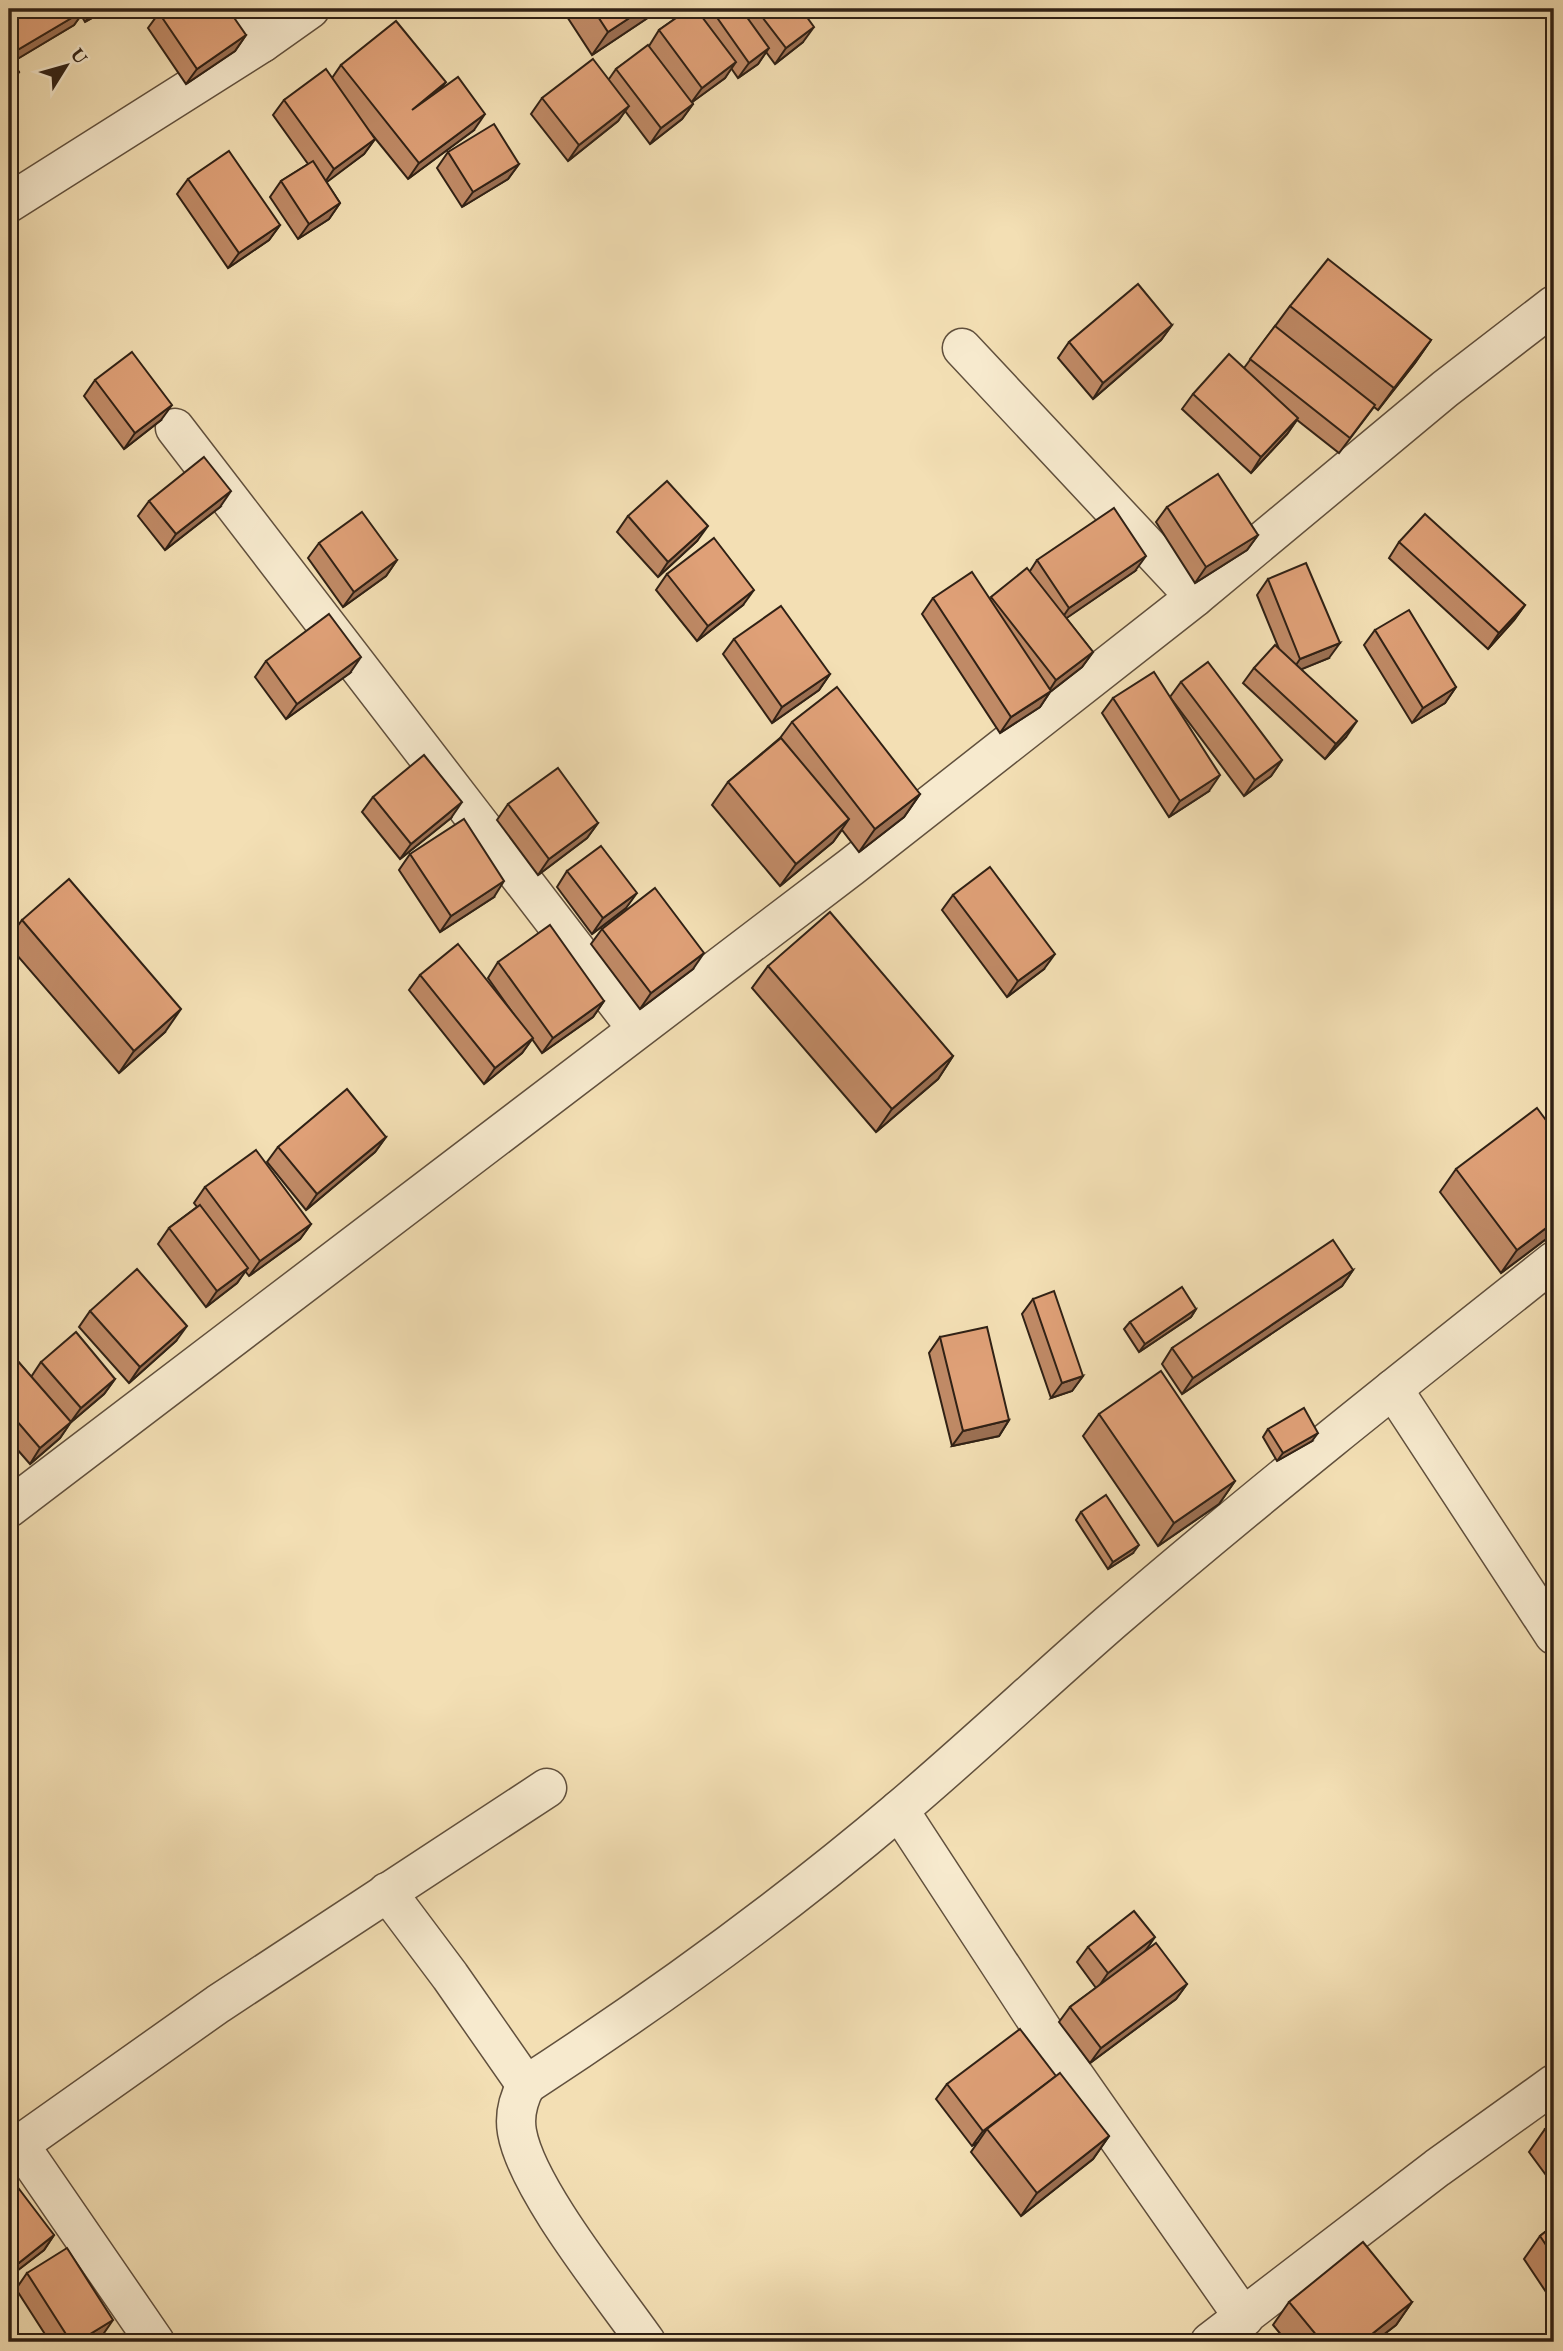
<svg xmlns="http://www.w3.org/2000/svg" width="1563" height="2351" font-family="'EB Garamond',serif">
  <rect width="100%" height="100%" fill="#f3dfb4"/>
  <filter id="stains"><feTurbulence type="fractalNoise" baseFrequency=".00286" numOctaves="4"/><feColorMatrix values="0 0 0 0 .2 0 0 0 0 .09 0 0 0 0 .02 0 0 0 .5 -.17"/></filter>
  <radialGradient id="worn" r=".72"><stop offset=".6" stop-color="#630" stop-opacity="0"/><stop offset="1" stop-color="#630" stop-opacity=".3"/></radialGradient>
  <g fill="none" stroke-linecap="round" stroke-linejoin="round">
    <g stroke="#61503d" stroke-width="41">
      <g id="minor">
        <polyline points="238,9 262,43"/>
        <polyline points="9,203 262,43 310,9"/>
        <polyline points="962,348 1195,597"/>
        <polyline points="175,428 637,1029"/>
        <polyline points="1393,1389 1554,1635"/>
        <polyline points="9,1508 851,867 1195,597 1445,389 1554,305"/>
        <polyline points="899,1810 1046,2035 1244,2318"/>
        <path d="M387 1892 450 1976 526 2085C655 2001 781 1910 899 1810 971 1749 1041 1683 1112 1621 1256 1497 1405 1379 1554 1261"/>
        <path d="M526 2085C518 2100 514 2115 517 2132 527 2189 611 2292 646 2342"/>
        <polyline points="19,2144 155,2342"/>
        <polyline points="9,2152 218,2004 547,1788"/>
        <polyline points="1210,2342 1437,2168 1554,2084"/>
      </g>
    </g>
    <use href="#minor" stroke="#f7eace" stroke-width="38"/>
  </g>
  <g fill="#c08a66" stroke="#302115" stroke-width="2">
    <polygon points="9,9 108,9 85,22 81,15 74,25 12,62 19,72 9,87"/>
    <polygon points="562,9 661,9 592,55"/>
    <polygon points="689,9 801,9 803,42 775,64 766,52 758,64 738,78 731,68 725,78 692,102 693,104 682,119 650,144 625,111 618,121 568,161 531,114 542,98 609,79 616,69 649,46 659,30"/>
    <polygon points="159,13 246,35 235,51 186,84 148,28"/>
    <polygon points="341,65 441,89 474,130 408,179 370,132 375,139 364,154 326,182 340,203 329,219 298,239 270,197 281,181 308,164 273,115 284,100 332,78"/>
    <polygon points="448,152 519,164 508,179 462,207 437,168"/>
    <polygon points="188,179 280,225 269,240 228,268 177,194"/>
    <polygon points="1290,306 1431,340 1415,363 1378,410 1374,407 1339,453 1297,420 1287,434 1251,473 1182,409 1193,394 1244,368"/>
    <polygon points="1172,325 1161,340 1093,399 1058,358 1069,342"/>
    <polygon points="95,380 161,420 124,449 84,396"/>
    <polygon points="149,501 220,507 165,550 138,516"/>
    <polygon points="1167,507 1258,535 1247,550 1195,583 1156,522"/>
    <polygon points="628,516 697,541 658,577 617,532"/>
    <polygon points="1399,542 1525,605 1514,620 1488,649 1389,558"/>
    <polygon points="319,543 397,560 386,576 343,607 308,558"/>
    <polygon points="1037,560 1135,571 1066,618 1093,652 1082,667 1050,692 1040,707 1000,733 922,614 933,598 990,599 1030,571"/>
    <polygon points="667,574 743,605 697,641 656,590"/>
    <polygon points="1268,579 1329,658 1301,669 1346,737 1325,759 1243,683 1254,668 1279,649 1257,595"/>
    <polygon points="1375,630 1456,687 1445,703 1412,723 1364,645"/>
    <polygon points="734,639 830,674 819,690 772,723 723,654"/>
    <polygon points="266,661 350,673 286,719 255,677"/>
    <polygon points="1181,682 1282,760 1271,776 1244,796 1170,697"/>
    <polygon points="1113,698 1209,791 1169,817 1102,713"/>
    <polygon points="792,722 920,794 904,817 859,852 842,830 833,842 780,886 712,805 728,782 780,738"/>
    <polygon points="373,797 451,818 400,859 362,812"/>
    <polygon points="508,804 598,823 587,838 538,875 497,820"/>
    <polygon points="410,854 494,897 440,932 399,870"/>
    <polygon points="567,871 626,908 592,934 557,887"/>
    <polygon points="953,895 1044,969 1007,997 942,910"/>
    <polygon points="22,920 165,1032 119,1073 9,946 9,938"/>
    <polygon points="602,929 693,969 640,1009 591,944"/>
    <polygon points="498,962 604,1001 593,1017 542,1053 532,1039 522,1053 484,1084 409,990 420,975 512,1012 488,978"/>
    <polygon points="768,966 953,1056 938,1079 876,1132 752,988"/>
    <polygon points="386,1137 375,1152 306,1210 267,1162 278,1147"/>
    <polygon points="1456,1169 1554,1233 1501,1273 1440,1192"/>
    <polygon points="205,1187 311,1224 300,1239 249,1276 245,1271 237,1283 206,1307 158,1244 169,1228 197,1207 194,1203"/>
    <polygon points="1353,1270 1342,1286 1182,1394 1162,1364 1172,1348"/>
    <polygon points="1033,1299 1083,1376 1072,1391 1051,1398 1022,1314"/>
    <polygon points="1196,1309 1191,1317 1139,1352 1124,1329 1130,1322"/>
    <polygon points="90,1311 176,1341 129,1383 79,1327"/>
    <polygon points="940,1337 1009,1420 999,1436 952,1446 929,1353"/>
    <polygon points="9,1351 31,1377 41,1362 115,1379 104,1394 70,1423 60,1438 30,1464 9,1440"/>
    <polygon points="1099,1414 1235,1481 1219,1504 1158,1546 1083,1436"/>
    <polygon points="1268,1429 1312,1441 1277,1461 1263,1437"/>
    <polygon points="1081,1512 1133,1553 1108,1569 1076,1520"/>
    <polygon points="1088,1947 1145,1951 1187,1984 1176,1999 1090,2063 1059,2022 1070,2007 1096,1988 1077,1962"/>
    <polygon points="1056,2076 1109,2136 1093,2159 1021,2216 971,2152 978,2142 972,2146 936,2099 947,2084"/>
    <polygon points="1554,2123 1554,2186 1529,2152 1545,2129"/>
    <polygon points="9,2184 54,2235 44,2250 9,2277"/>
    <polygon points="1554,2225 1554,2304 1524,2259 1540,2236"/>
    <polygon points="27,2273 102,2336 91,2342 50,2342 16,2289"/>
    <polygon points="1289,2302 1412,2302 1396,2325 1374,2342 1287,2342 1273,2325"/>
  </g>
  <g fill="#9c7053" stroke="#302115" stroke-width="2">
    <polygon points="94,9 108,9 85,22"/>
    <polygon points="643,9 661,9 592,55 608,32"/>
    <polygon points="85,10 74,25 9,64 9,59 14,52"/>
    <polygon points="814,27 803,42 775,64 786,48"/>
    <polygon points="246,35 235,51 186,84 197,69"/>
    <polygon points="769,48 758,64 738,78 749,63"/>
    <polygon points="736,62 725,78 691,103 702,88"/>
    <polygon points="19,72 9,87 9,79"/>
    <polygon points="446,82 435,97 412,110"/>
    <polygon points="693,104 682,119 650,144 661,128"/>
    <polygon points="629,106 618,121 568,161 579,145"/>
    <polygon points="485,114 474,130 408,179 419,163"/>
    <polygon points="375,139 364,154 323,185 334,169"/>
    <polygon points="519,164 508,179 462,207 473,192"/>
    <polygon points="340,203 329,219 298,239 309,224"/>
    <polygon points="280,225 269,240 228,268 239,253"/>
    <polygon points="1172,325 1161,340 1093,399 1103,383"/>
    <polygon points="1431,340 1415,363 1378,410 1394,388"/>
    <polygon points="172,405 161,420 124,449 135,433"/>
    <polygon points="1298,418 1287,434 1251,473 1261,457"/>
    <polygon points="231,491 220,507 165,550 176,534"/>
    <polygon points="708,526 697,541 658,577 668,562"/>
    <polygon points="1258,535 1247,550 1195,583 1206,567"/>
    <polygon points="1146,556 1135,571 1058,624 1069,608"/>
    <polygon points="397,560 386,576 343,607 354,592"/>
    <polygon points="754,590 743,605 697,641 708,626"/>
    <polygon points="1525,605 1514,620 1488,649 1499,633"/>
    <polygon points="1340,643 1329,658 1290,674 1300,659"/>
    <polygon points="1093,652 1082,667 1050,692 1040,707 1000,733 1011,717 1047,694 1056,680"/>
    <polygon points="361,657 350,673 286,719 297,704"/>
    <polygon points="830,674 819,690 772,723 782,707"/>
    <polygon points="1456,687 1445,703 1412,723 1423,708"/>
    <polygon points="1357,721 1346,737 1325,759 1336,744"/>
    <polygon points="1282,760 1271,776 1244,796 1255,780"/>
    <polygon points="1220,775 1209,791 1169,817 1180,801"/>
    <polygon points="920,794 904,817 859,852 875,829"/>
    <polygon points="462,802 451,818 400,859 411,844"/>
    <polygon points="849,819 833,842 780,886 796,864"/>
    <polygon points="598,823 587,838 538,875 549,859"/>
    <polygon points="504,881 494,897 440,932 451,916"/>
    <polygon points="637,893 626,908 592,934 603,918"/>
    <polygon points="704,953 693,969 640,1009 651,993"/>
    <polygon points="1055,954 1044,969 1007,997 1018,981"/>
    <polygon points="604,1001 593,1017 542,1053 553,1038"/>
    <polygon points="181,1009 165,1032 119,1073 134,1051"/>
    <polygon points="533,1038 522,1053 484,1084 495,1068"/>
    <polygon points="953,1056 938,1079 876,1132 892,1109"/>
    <polygon points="386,1137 375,1152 306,1210 317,1194"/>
    <polygon points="1554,1222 1554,1233 1501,1273 1517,1250"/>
    <polygon points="311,1224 300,1239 249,1276 260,1261"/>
    <polygon points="248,1268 237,1283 206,1307 217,1291"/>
    <polygon points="1353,1270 1342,1286 1182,1394 1193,1378"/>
    <polygon points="1196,1309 1191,1317 1139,1352 1145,1344"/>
    <polygon points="187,1326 176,1341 129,1383 140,1367"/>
    <polygon points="1083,1376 1072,1391 1051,1398 1062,1383"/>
    <polygon points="115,1379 104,1394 70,1423 81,1408"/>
    <polygon points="1009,1420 999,1436 952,1446 963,1431"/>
    <polygon points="71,1422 60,1438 30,1464 40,1448"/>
    <polygon points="1318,1433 1312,1441 1277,1461 1283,1453"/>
    <polygon points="1235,1481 1219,1504 1158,1546 1174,1523"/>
    <polygon points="1139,1545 1133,1553 1108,1569 1113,1562"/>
    <polygon points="1155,1937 1144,1953 1097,1989 1108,1973"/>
    <polygon points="1187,1984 1176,1999 1090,2063 1101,2048"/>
    <polygon points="1056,2076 987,2129 978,2142 972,2146 983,2131"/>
    <polygon points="1109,2136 1093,2159 1021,2216 1037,2193"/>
    <polygon points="54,2235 44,2250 9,2277 9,2274 15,2266"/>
    <polygon points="1412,2302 1396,2325 1374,2342 1362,2342"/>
    <polygon points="113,2320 102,2336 91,2342 77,2342"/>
  </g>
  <g fill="#dfa077" stroke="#302115" stroke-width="2">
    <polygon points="9,9 85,9 85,10 14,52 9,43"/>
    <polygon points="164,9 228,9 246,35 197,69 159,13"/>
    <polygon points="593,9 643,9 608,32"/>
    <polygon points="689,9 696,9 736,62 702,88 659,30"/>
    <polygon points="711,9 741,9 769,48 749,63"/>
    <polygon points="756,9 801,9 814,27 786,48"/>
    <polygon points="396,21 446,82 412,110 458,77 485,114 419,163 341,65"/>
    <polygon points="648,45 693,104 661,128 616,69"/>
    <polygon points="9,57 19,72 9,79"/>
    <polygon points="593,59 629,106 579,145 542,98"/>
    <polygon points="326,69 375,139 334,169 284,100"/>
    <polygon points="494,124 519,164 473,192 448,152"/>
    <polygon points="229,151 280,225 239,253 188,179"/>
    <polygon points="313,161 340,203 309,224 281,181"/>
    <polygon points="1328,259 1431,340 1394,388 1290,306"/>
    <polygon points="1138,284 1172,325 1103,383 1069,342"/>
    <polygon points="1275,326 1375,405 1350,438 1250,359"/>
    <polygon points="132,352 172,405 135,433 95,380"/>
    <polygon points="1229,354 1298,418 1261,457 1193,394"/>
    <polygon points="204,457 231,491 176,534 149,501"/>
    <polygon points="1218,474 1258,535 1206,567 1167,507"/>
    <polygon points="667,481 708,526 668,562 628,516"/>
    <polygon points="1114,508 1146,556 1069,608 1037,560"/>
    <polygon points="362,512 397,560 354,592 319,543"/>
    <polygon points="1425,514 1525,605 1499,633 1399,542"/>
    <polygon points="714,538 754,590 708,626 667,574"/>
    <polygon points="1306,563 1340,643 1300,659 1268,579"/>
    <polygon points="1027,568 1093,652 1056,680 991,597"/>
    <polygon points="972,572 1051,691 1011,717 933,598"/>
    <polygon points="781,606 830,674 782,707 734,639"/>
    <polygon points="1409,610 1456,687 1423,708 1375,630"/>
    <polygon points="329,614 361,657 297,704 266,661"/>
    <polygon points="1275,645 1357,721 1336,744 1254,668"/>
    <polygon points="1208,662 1282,760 1255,780 1181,682"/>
    <polygon points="1154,672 1220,775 1180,801 1113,698"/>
    <polygon points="837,687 920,794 875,829 792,722"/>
    <polygon points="781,738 849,819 796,864 728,782"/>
    <polygon points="424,755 462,802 411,844 373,797"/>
    <polygon points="558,768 598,823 549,859 508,804"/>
    <polygon points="464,819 504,881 451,916 410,854"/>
    <polygon points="601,846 637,893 603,918 567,871"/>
    <polygon points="990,867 1055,954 1018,981 953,895"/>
    <polygon points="69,879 181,1009 134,1051 22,920"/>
    <polygon points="655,888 704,953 651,993 602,929"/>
    <polygon points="830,912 953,1056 892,1109 768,966"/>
    <polygon points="550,925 604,1001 553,1038 498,962"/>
    <polygon points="458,944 533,1038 495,1068 420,975"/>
    <polygon points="347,1089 386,1137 317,1194 278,1147"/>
    <polygon points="1537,1108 1554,1131 1554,1222 1517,1250 1456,1169"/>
    <polygon points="256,1150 311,1224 260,1261 205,1187"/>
    <polygon points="200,1205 248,1268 217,1291 169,1228"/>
    <polygon points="1333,1240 1353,1270 1193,1378 1172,1348"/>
    <polygon points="137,1269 187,1326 140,1367 90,1311"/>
    <polygon points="1182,1287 1196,1309 1145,1344 1130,1322"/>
    <polygon points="1054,1291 1083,1376 1062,1383 1033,1299"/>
    <polygon points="987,1327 1009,1420 963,1431 940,1337"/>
    <polygon points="76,1332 115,1379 81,1408 41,1362"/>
    <polygon points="9,1351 71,1422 40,1448 9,1412"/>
    <polygon points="1161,1371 1235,1481 1174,1523 1099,1414"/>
    <polygon points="1304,1408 1318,1433 1283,1453 1268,1429"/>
    <polygon points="1106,1495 1139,1545 1113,1562 1081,1512"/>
    <polygon points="1134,1911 1155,1937 1108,1973 1088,1947"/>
    <polygon points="1156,1943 1187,1984 1101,2048 1070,2007"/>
    <polygon points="1020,2029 1056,2076 983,2131 947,2084"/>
    <polygon points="1060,2073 1109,2136 1037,2193 987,2129"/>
    <polygon points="1554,2123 1554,2141 1545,2129"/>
    <polygon points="13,2181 54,2235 15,2266 9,2258 9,2184"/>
    <polygon points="1554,2225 1554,2257 1540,2236"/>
    <polygon points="1363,2242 1412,2302 1362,2342 1322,2342 1289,2302"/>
    <polygon points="67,2248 113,2320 77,2342 71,2342 27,2273"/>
    <polygon points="122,2334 127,2342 109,2342"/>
  </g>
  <rect width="1563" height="2351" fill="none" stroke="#f3dfb4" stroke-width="35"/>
  <rect x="10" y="10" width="1542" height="2330" fill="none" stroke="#302115" stroke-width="3.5"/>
  <rect x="18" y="18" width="1528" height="2316" fill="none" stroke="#302115" stroke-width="2"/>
  <g transform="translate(66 66) rotate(53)" stroke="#f7eace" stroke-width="5" paint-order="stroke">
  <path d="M0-5L12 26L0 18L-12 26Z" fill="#302115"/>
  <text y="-10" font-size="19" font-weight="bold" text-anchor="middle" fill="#302115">U</text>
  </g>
  <rect width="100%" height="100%" filter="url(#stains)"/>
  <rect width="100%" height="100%" fill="url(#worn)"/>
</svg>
